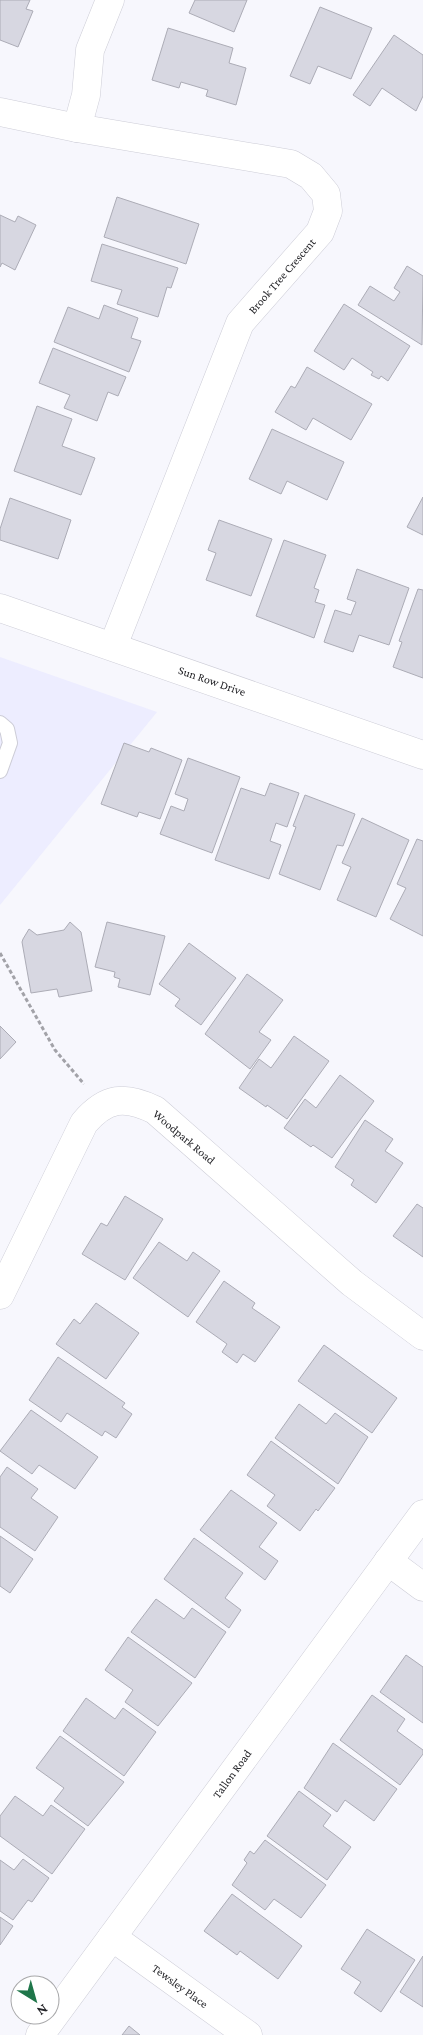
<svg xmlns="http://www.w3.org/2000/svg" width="423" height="2035" font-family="'Crimson Pro',serif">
  <rect width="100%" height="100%" fill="#f7f7fd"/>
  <polygon fill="#ededff" points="0,657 157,712 0,905"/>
  <g fill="#d7d7e1" stroke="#acacb6">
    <polygon points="0,0 30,0 26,9 33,11 18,47 0,40"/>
    <polygon points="195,0 247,0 234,32 189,13"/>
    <polygon points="320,7 372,28 351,79 318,66 310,84 290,76"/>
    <polygon points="168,28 233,48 229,63 246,68 236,105 206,96 208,90 181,82 179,88 152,80"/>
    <polygon points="394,35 423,55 423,96 416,111 382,88 370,106 353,95"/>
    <polygon points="117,197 199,224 186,264 104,237"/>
    <polygon points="0,215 15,222 18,216 36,225 15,270 2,263 0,267"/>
    <polygon points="102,244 178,268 171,288 167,287 158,317 117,304 122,290 91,281"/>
    <polygon points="407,266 423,276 422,345 358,305 370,286 394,301 400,292 394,288"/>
    <polygon points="344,304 410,346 388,381 381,376 379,379 371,375 373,372 352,358 344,370 314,351"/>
    <polygon points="104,305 138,318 131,338 141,341 129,372 54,342 68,307 99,319"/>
    <polygon points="53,348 126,377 118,396 108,392 97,421 64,408 70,395 39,383"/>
    <polygon points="307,367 372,404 351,440 313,418 306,430 275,412 291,386 295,388"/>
    <polygon points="37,406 72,419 62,446 95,458 81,495 14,471"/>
    <polygon points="272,429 344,462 327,500 287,481 281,494 249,479"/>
    <polygon points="423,497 423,535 407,527"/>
    <polygon points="10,498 71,520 58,559 0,540 0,529"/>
    <polygon points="219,520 272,539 251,596 206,580 216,553 208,550"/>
    <polygon points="284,540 326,555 314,588 319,590 315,602 325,605 314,638 256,616"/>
    <polygon points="357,569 409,588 389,645 359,635 353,652 324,642 335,610 351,615 356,602 347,599"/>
    <polygon points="418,589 423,590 423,678 393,667 402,642 399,641"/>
    <polygon points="124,743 149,752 151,748 182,760 160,819 139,812 137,817 101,804"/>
    <polygon points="188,758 240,777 212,853 160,834 171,806 184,811 188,799 175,794"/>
    <polygon points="270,783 299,793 287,827 276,823 270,841 281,845 269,879 215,860 241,788 265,796"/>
    <polygon points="305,795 355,814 343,846 337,845 320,890 279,874 296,827 293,826"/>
    <polygon points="362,818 409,840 376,917 337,900 351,867 342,863"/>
    <polygon points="417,839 423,841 423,936 390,919 406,888 397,884"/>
    <polygon points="70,922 81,932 92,991 59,997 57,989 31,993 22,942 23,939 29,929 37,935 64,930"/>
    <polygon points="107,922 165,936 150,995 118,987 120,979 114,977 115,972 95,967"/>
    <polygon points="189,943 236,978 201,1025 175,1006 180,999 159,984"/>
    <polygon points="247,974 283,1000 259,1032 271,1040 250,1069 205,1034"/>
    <polygon points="0,1026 16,1042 0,1059"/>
    <polygon points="294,1036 329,1061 287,1119 267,1105 266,1107 239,1088 259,1059 271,1068"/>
    <polygon points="340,1075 374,1101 332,1158 313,1145 311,1147 284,1128 305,1099 316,1108"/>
    <polygon points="365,1120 393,1139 385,1151 403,1163 376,1203 351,1185 354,1180 335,1167"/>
    <polygon points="125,1196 163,1219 125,1280 82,1254 101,1223 107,1226"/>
    <polygon points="417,1204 423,1208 423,1257 393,1236"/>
    <polygon points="159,1242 187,1261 193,1252 220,1271 188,1317 133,1278"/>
    <polygon points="224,1281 255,1303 252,1308 280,1327 255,1362 243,1354 237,1363 222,1352 227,1344 196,1322"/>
    <polygon points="96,1303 139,1333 106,1379 56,1344 74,1319 80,1324"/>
    <polygon points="324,1345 397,1398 372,1433 298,1381"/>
    <polygon points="58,1357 125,1403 122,1407 132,1414 116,1438 105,1431 102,1436 67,1413 61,1422 29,1400"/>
    <polygon points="299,1404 326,1424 335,1413 368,1437 338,1484 275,1438"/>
    <polygon points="31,1410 98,1457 75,1489 39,1465 32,1474 0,1451"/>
    <polygon points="271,1441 335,1488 318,1511 316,1509 300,1531 267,1506 275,1495 247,1475"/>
    <polygon points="7,1467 38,1489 31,1498 58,1517 35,1551 0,1527 0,1477"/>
    <polygon points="231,1490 277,1523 259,1547 278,1561 265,1580 200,1530"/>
    <polygon points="0,1536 33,1559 10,1593 0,1586"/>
    <polygon points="194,1538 243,1573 225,1598 241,1610 229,1628 164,1579"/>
    <polygon points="156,1599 184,1619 192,1608 226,1632 195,1678 131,1632"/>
    <polygon points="128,1637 192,1683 158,1726 125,1702 133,1690 105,1670"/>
    <polygon points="406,1655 423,1667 423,1723 380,1692"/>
    <polygon points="372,1695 405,1719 397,1731 423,1750 423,1754 400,1785 340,1740"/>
    <polygon points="86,1698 115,1719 123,1708 156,1732 124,1776 63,1731"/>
    <polygon points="60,1736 124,1782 88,1826 54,1801 64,1788 36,1768"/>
    <polygon points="333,1743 397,1789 374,1821 345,1800 337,1812 304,1788"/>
    <polygon points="299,1791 331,1815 323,1826 351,1847 327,1880 267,1836"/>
    <polygon points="15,1796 43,1816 51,1805 85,1829 52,1874 0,1836 0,1816"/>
    <polygon points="265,1840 326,1885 301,1918 274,1899 265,1910 232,1885 247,1863 244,1860 250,1851 254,1854"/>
    <polygon points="23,1859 49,1878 32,1902 28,1900 13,1920 0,1911 0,1860 14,1870"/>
    <polygon points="232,1894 302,1946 278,1979 240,1951 237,1955 204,1931"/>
    <polygon points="0,1917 13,1926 0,1945"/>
    <polygon points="367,1929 415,1960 381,2012 354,1993 361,1982 341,1969"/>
    <polygon points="423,1956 423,2007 400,1992"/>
    <polygon points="129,2026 140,2035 122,2035"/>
  </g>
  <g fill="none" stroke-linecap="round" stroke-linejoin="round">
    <g stroke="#cdcdd7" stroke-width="16">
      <polyline id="service" points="0,723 7,729 10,743 0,771"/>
    </g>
    <g stroke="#cdcdd7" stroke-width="29">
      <g id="minor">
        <polyline points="0,112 77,128 291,164 311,176 326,194 328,211 320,232 240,323 113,646"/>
        <polyline points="77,128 86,95 90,50 110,0"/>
        <polyline points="0,608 423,755"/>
        <path d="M0 1295 84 1123C106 1097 125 1095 155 1110L352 1283 423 1336"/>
        <polyline points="388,1561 423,1587"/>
        <polyline points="112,1937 248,2035"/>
        <polyline points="40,2035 423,1514"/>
      </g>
    </g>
    <polyline stroke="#a2a2a8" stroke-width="3" stroke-dasharray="4 2.5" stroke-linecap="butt" points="0,953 55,1050 84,1084"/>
    <use href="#service" stroke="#fff" stroke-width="14"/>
    <use href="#minor" stroke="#fff" stroke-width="28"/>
  </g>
  <g text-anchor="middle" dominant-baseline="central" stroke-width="4.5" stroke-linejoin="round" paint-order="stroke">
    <g font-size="12" fill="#26262a" stroke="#fff">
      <text transform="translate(282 276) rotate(-49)">Brook Tree Crescent</text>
      <text transform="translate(212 681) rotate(19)">Sun Row Drive</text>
      <text transform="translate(184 1137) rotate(40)">Woodpark Road</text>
      <text transform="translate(232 1774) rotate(-54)">Tallon Road</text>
      <text transform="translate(180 1986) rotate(36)">Tewsley Place</text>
    </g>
  </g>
  <g transform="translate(35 2000) rotate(143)"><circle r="24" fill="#ffffff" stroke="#a8a8aa"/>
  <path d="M0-4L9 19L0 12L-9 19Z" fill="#1f764a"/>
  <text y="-8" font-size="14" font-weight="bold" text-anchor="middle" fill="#26262a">N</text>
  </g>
</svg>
